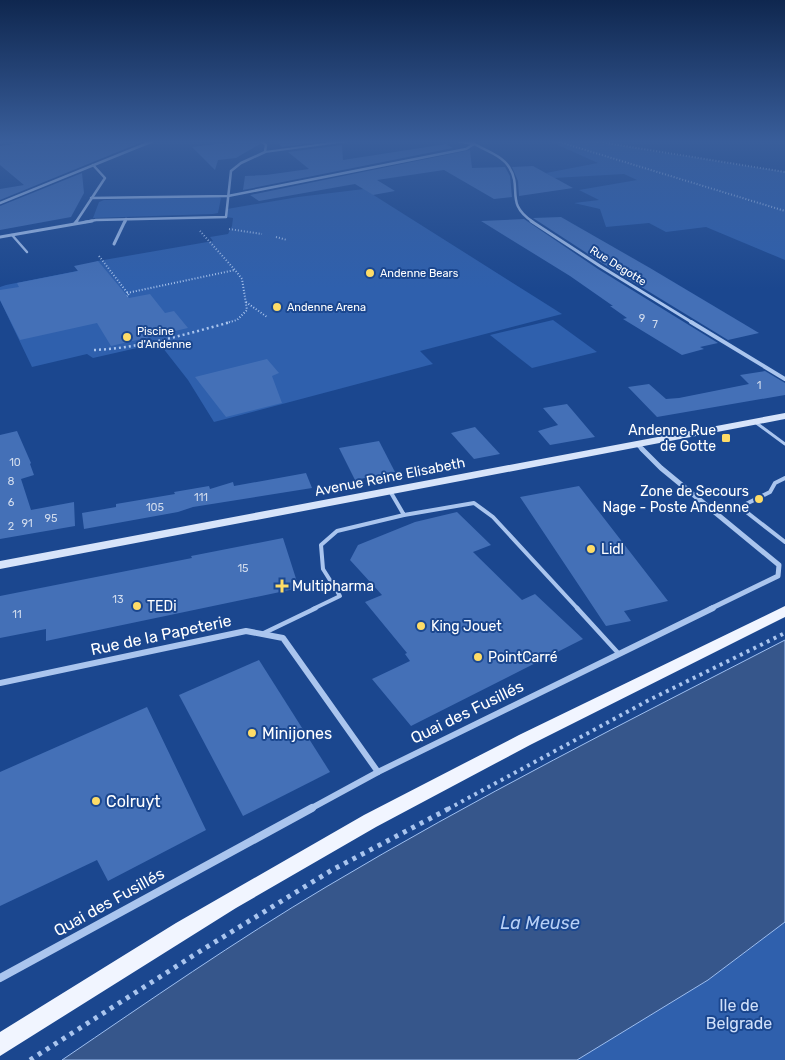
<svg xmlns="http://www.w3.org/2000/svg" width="785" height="1060" font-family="Rubik,sans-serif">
  <rect width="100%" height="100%" fill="#1b478f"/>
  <g fill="#2f60ad">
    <polygon points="549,141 591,141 785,172 785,260 706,227 666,232 649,223 606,227 600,209 574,203 599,200 579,190 637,180 624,174 554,178 546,173 598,163"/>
    <polygon points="364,189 562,314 420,351 433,364 214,422 188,380 159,343 93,358 87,354 32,367 0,300 0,287 6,285 77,271 98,261 213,241 210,237 228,234 232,226 233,218 226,217 227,209 298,197"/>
    <polygon points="217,196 221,198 218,213 213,214 93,218 99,202 104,200"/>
    <polygon points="553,320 597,352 532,368 490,335"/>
    <polygon points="785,922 785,1060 577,1060 708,980"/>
  </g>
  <path fill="#36568b" stroke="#9dbef0" d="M785 640V922L708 980 577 1060H62C149 1001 235 941 326 887 475 798 630 720 785 640Z"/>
  <g fill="#4470b7">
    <polygon points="36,141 142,141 142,142 0,200 0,189 24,185 0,165 0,146"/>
    <polygon points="241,141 258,141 260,144 236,158 218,160 215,170 192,147"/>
    <polygon points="275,141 326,141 282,147"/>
    <polygon points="446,144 453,148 243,190 245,176 266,175 309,169 288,152 342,145 343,160"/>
    <polygon points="470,150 472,168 505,167 510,176 512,197 494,199 444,170 377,180 395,191 373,195 355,184 259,201 250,195"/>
    <polygon points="533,166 573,188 519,196 518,181 512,167"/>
    <polygon points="82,173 84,193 71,217 0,230 0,206"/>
    <polygon points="561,217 650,268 759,333 728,340 602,263 533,218"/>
    <polygon points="524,219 598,269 718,343 700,347 704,349 682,355 623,319 627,318 610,306 613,306 570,276 481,221"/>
    <polygon points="98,261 129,298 150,294 165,313 174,311 188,328 111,346 97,323 20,340 0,300 0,290 19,287 17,283 78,271 74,266"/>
    <polygon points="267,359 279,373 272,376 282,403 226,417 195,377"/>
    <polygon points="765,371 785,383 785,395 657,417 628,387 649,384 666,399 679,398 749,384 740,375"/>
    <polygon points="567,404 595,437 550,445 538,431 558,425 543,408"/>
    <polygon points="475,427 500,454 474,459 451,433"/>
    <polygon points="17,431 31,463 30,464 34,475 21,479 31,510 74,502 75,526 0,539 0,435"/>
    <polygon points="379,441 395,472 355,480 339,448"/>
    <polygon points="306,473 312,488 193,507 178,512 84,529 82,513 116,507 116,504 175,494 174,492 209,486 210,489 233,482 234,486"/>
    <polygon points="579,486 668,601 624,611 631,621 606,626 520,497"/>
    <polygon points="457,512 491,545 473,552 522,600 535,594 583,639 411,726 372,679 410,661 405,654 407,653 365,602 382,595 350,560 358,545 415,522"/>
    <polygon points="283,538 299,588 46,641 46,629 0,638 0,596 192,558 191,556"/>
    <polygon points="259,660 330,772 243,816 179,695"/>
    <polygon points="147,707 206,830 108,881 97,860 0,906 0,772"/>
  </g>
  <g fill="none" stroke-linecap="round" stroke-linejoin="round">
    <g stroke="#aac5ee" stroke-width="2" stroke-dasharray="1 2" stroke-linecap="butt">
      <polyline points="556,141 785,211"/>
      <polyline points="594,141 785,172"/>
      <polyline points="229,229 262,234"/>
      <polyline points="276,237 287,240"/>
      <polyline points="99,256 129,295 127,296"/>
      <polyline points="127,293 235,270 200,231"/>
      <polyline points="246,302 267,317"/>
      <polyline points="226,323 237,320 247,310 242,279 235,270"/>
    </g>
    <path stroke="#aac5ee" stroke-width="2.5" stroke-dasharray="2 3" stroke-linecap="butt" d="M94 350C141 348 186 334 231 322"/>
    <polyline stroke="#aac5ee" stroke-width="4" stroke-dasharray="3 4.5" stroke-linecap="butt" points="448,809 649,700 785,633"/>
    <polyline stroke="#aac5ee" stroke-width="5" stroke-dasharray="4 5.5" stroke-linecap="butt" points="30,1060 202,950 332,870 450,808"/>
    <polyline stroke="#aac5ee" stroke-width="2" points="265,152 347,141"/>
    <polyline stroke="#aac5ee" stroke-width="2.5" points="12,235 27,252"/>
    <polyline stroke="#aac5ee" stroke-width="3" points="755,422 785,444"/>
    <g stroke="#aac5ee" stroke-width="4">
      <polyline points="785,478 775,483 770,492 740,507 785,542"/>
      <polyline points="390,491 404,515 474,503 493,517 578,609"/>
      <polyline points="313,609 340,596 323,569 321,545 337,531 404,515"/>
    </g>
    <g stroke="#aac5ee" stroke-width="4.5">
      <polyline points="577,608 619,654"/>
      <polyline points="262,634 316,608"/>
    </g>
    <g stroke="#aac5ee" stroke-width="2.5">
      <polyline points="0,141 2,141"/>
      <polyline points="459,141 473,144"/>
      <path d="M470 141C482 150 501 154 509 167 523 189 504 203 533 222"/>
      <polyline points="91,198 228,196 466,149 474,144"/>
      <polyline points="0,203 153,141"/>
      <polyline points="76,222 105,178 93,165"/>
      <polyline points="85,222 96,220 226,217 231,171 241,163 265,152 266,145 261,141"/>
      <polyline points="125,222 126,219"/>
    </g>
    <g stroke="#aac5ee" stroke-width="3">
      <polyline points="531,221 600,266 693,323"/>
      <polyline points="75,223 77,221"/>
      <polyline points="0,237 92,221"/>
      <polyline points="114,244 125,221"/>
    </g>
    <g stroke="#aac5ee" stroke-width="4">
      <polyline points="691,322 785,379"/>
      <polyline points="637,444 643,450"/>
    </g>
    <polyline stroke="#aac5ee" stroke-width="5" points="642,449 661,468 779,565 778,576 710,609"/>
    <g stroke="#aac5ee" stroke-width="6">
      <polyline points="0,683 246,631 283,638 378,772"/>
      <polyline points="310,809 378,772 713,608"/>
    </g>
    <polyline stroke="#aac5ee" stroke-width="8" points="0,978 312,808"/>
    <polygon fill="#d7e4fa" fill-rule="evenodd" points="785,413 785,419 0,569 0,561"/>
    <polygon fill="#f1f5ff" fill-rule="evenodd" points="785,606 785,617 530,745 376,827 236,908 0,1056 0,1032 176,923 364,815 519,735"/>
  </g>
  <linearGradient id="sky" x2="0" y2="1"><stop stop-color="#0f274f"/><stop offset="0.49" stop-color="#395e9b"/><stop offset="1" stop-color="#395e9b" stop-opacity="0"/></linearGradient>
  <rect width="785" height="289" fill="url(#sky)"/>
  <g fill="#fedc67" stroke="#1b478f" stroke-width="2">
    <circle cx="370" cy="273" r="5"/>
    <circle cx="277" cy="307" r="5"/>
    <circle cx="127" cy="337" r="5"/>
    <rect x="721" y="433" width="10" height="10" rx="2.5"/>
    <circle cx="759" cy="499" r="5"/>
    <circle cx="591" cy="549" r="5"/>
    <path d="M279.5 578.5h5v5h5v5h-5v5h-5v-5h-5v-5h5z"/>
    <circle cx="137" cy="606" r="5"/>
    <circle cx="421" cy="626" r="5"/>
    <circle cx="478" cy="657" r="5"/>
    <circle cx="252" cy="733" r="5"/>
    <circle cx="96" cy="801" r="5"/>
  </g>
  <g text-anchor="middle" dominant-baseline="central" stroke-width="4" stroke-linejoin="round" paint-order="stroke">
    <g font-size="11" fill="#fff" stroke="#1b478f">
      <text transform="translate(618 266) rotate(32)">Rue Degotte</text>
    </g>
    <g font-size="11" fill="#fff" stroke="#1b478f" text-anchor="start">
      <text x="380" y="273">Andenne Bears</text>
      <text x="287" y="307">Andenne Arena</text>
      <text x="137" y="331">Piscine<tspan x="137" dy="13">d'Andenne</tspan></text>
    </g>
    <g font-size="11" fill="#d0dbed">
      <text x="642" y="318">9</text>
      <text x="655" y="324">7</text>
      <text x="759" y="385">1</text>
      <text x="15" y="462">10</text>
      <text x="11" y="481">8</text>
      <text x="201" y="497">111</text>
      <text x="11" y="502">6</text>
      <text x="155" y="507">105</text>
      <text x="51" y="518">95</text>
      <text x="27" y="523">91</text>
      <text x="11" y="526">2</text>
      <text x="243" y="568">15</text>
      <text x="118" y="599">13</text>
      <text x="17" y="614">11</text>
    </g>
    <g font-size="14" fill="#fff" stroke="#1b478f" text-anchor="start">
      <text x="716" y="430" text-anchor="end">Andenne Rue<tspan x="716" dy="16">de Gotte</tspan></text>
      <text x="749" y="491" text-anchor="end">Zone de Secours<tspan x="749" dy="16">Nage - Poste Andenne</tspan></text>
      <text x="601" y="549">Lidl</text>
      <text x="292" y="586">Multipharma</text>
      <text x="147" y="606">TEDi</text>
      <text x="431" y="626">King Jouet</text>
      <text x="488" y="657">PointCarré</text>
    </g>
    <g font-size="14" fill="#fff" stroke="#1b478f">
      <text transform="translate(390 477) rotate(-11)">Avenue Reine Elisabeth</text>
    </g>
    <g font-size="16" fill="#fff" stroke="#1b478f">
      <text transform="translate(161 635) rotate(-12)">Rue de la Papeterie</text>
      <text transform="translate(467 712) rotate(-26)">Quai des Fusillés</text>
      <text transform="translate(109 902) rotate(-29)">Quai des Fusillés</text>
    </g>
    <g font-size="16" fill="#fff" stroke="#1b478f" text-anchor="start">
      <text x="262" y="733">Minijones</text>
      <text x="106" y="801">Colruyt</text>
    </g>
    <g font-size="16" fill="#d0e0fa" stroke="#1b478f">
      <text x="739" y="1005">Ile de<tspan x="739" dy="18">Belgrade</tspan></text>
    </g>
    <g font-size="18" font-style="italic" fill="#b6cff5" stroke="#1b478f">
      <text x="540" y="923">La Meuse</text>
    </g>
  </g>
</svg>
